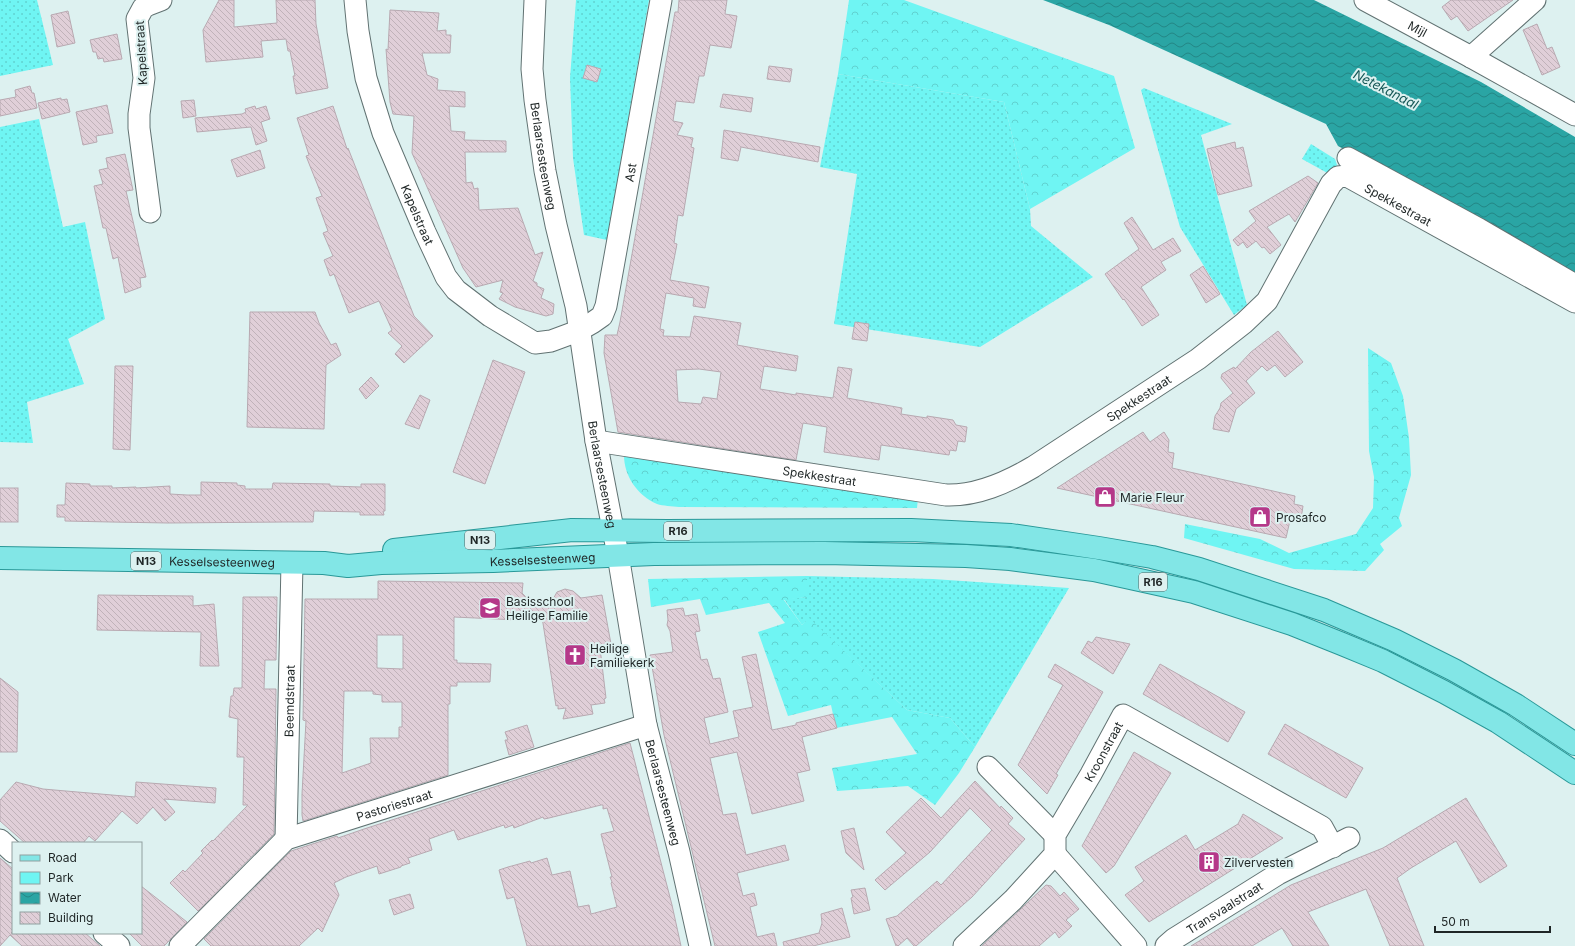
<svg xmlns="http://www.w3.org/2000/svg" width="1575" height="946" font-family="Inter,sans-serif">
  <defs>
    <pattern id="green-dots" width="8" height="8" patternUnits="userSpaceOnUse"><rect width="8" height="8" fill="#6ff5f3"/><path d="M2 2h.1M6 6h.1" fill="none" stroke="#60d2d0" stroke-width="1.8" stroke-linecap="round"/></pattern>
    <pattern id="forest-crowns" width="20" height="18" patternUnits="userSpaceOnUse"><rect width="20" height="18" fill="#6ff5f3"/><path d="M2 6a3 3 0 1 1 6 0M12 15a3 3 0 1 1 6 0" fill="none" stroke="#60d2d0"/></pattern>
    <pattern id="water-waves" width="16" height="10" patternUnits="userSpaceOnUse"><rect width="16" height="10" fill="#2aa5a4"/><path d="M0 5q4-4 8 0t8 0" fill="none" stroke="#238685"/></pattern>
    <pattern id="building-back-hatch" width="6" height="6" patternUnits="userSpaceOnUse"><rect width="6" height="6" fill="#e0cfd8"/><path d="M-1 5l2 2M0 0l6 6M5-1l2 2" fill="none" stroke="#c0b2b9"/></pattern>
  </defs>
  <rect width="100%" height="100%" fill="#ddf1f0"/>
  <g fill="url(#green-dots)">
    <polygon points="0,0 37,0 53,65 0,76"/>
    <polygon points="576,0 649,0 607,240 584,235 573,158 570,78"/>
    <polygon points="838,74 1004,102 1030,209 1031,226 1093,277 980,347 834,324 857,174 820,167"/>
    <polygon points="1144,88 1232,124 1201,135 1247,305 1234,315 1180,227 1141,90"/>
    <polygon points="39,119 63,227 85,222 105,319 68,339 84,384 27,402 33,443 0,442 0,127"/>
    <polygon points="1311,144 1335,159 1337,165 1331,175 1302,159"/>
    <polygon points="807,576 933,579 1069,588 975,747 950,718 907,710 809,619 802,625 784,599 807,597"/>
  </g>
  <g fill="url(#forest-crowns)">
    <polygon points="849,0 904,0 1114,76 1135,148 1030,209 1004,102 838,74"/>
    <polygon points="1368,348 1391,363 1403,396 1409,438 1411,475 1399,518 1402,526 1380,544 1384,550 1365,571 1294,569 1184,538 1185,524 1260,539 1289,553 1356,534 1373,508 1374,477 1369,451"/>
    <path d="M624 455 918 498 917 508 679 507C672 506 663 506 657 504 637 495 624 476 624 455Z"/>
    <polygon points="807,576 807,597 784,600 802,625 809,618 907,710 950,718 975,747 959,773 935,805 908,786 837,791 832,768 917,754 892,717 836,728 831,705 788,716 758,632 785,623 769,603 706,615 700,599 651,607 648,579"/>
  </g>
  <polygon fill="url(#water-waves)" points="1043,0 1314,0 1481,82 1575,137 1575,275 1483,223 1338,146 1326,124 1109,25"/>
  <g fill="url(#building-back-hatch)" stroke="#b8a9b1" fill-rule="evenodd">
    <polygon points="219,0 234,0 234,27 277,23 276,0 315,0 316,24 328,88 296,94 293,76 295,76 290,51 288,51 286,39 261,41 263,57 206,62 203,30"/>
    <path d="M679 0H727L725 14 737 16 731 48 710 45 704 76H699L694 103 676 101 673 121 683 123 677 135 693 138 691 147 694 148 683 216 678 215 674 243 677 244 670 280 709 287 705 308 693 306 694 298 666 293 660 329 664 330 663 336 690 337 694 316 741 323 737 345 798 356 796 371 764 366 760 389 796 395V393L833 398 838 367 852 369 847 398 902 408 901 414 927 418V416L953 420 956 425 967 427 965 442 958 441 956 451 950 450 949 455 881 445 879 460 824 452 827 427 803 423 796 460 618 432 604 353 605 335H617L620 322 660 96 675 12H678ZM699 369 721 372 717 399 703 397 701 404 678 402 676 370Z"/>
    <polygon points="1451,0 1513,0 1468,31 1457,16 1451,20 1442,7"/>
    <polygon points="390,10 439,13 437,31 446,30 446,35 451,35 450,53 422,53 427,75 438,79 437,90 465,92 465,107 449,106 451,131 465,132 464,140 506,141 506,152 465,152 466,183 472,182 474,189 478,188 479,210 518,208 535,255 543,252 533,281 537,283 537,286 544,289 541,298 554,304 553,314 546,316 515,307 499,299 503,293 500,292 503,280 476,287 463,268 412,153 414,116 393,114 390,102 386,49 388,50"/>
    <polygon points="68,11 75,43 57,47 51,15"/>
    <polygon points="1537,24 1547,49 1552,47 1560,67 1542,75 1523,30"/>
    <polygon points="117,34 122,59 104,62 103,58 98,59 96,52 93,52 90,40"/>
    <polygon points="587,65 601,69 597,82 583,78"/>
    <polygon points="769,66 792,69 790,82 767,79"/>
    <polygon points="30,86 32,93 34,93 37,108 0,116 0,100 16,97 15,90"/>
    <polygon points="723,94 753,98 751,112 720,107"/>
    <polygon points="61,98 61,100 67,99 70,112 42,119 38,103"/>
    <polygon points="194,100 196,116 183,118 181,101"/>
    <polygon points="107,105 113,133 96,136 97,142 83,145 76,112"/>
    <polygon points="255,106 256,109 266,106 270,119 261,122 267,141 256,145 251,127 197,132 195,118 242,114 246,112 245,109"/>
    <polygon points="333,106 347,149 348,148 414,316 433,336 404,363 395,354 402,346 388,333 392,330 379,301 349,313 334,274 330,276 324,260 333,256 323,233 328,231 316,198 322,196 306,156 309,155 297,118"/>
    <polygon points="724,130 820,147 818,162 741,147 738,161 721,158"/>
    <polygon points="1235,142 1236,149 1243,147 1252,186 1218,195 1207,149"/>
    <polygon points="260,150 265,168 237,177 231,160"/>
    <polygon points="125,154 133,190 126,191 146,277 140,278 141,287 125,293 118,257 113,259 106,228 103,228 94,186 103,184 99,170 108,168 106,158"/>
    <polygon points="1308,176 1318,183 1295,222 1289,214 1267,227 1281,245 1270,254 1264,247 1262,248 1256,241 1247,248 1243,242 1238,246 1233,240 1256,221 1249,211"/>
    <polygon points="1132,217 1153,250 1173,238 1181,251 1161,262 1166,270 1141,287 1159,315 1142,326 1124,299 1123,300 1105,274 1139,249 1124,223"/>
    <polygon points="1203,266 1220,294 1206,303 1190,275"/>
    <polygon points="250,312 315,312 319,323 331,345 336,343 341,355 326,365 324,429 247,427"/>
    <polygon points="855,322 869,324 867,341 852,339"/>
    <polygon points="1278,331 1303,362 1285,377 1275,365 1267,371 1262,366 1246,381 1255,393 1236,409 1229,432 1213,429 1215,416 1220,408 1221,403 1233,393 1221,378 1222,374 1234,367 1235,369 1251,352"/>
    <polygon points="493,360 525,372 485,484 453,472"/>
    <polygon points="115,366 133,366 130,450 113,449"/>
    <polygon points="371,377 379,386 366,399 359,389"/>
    <polygon points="420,395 430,400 419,429 405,424"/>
    <polygon points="1143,432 1150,442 1164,432 1169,440 1168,452 1174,453 1172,468 1295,496 1294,504 1303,506 1301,519 1291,516 1286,538 1057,488"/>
    <polygon points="201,482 237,483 237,485 245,486 245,489 272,489 273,483 330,484 330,486 361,487 361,484 385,484 385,511 383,511 384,515 360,515 360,512 314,511 313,522 286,522 168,523 111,522 65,521 65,517 57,517 57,505 65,505 66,483 90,484 90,486 112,486 112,488 136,487 136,488 170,486 170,494 187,495 201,495"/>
    <rect x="0" y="488" width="18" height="34"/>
    <path d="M378 581 523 583 522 593 534 605 552 601 557 592 565 589 573 591 581 598 602 595 611 644 600 648 606 698 604 699 605 703 591 705 593 714 563 719 566 708 558 709V705L556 706 542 617 518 620 454 617V660H457V663L491 664 490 682H457V686H450V704H448V775L303 821 302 815V794L306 721 303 720 305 599H378ZM377 635H403V669L377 668ZM344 691H373V694L382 695V702H402V727H399V738H370L371 763 342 773Z"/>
    <polygon points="98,595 193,596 193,606 214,604 219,666 200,666 201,632 97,630"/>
    <polygon points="243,597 277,597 276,660 265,660 264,689 276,689 274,834 198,911 170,883 183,870 185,872 203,853 201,851 212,840 213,841 248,805 243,805 244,757 237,757 238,719 229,717 231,696 233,696 234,688 242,688"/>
    <polygon points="683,608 685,616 697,614 700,631 695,632 701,660 707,659 713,679 720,678 728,712 704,718 710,744 739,737 733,711 753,707 742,657 756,654 772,730 796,725 796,723 833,714 837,728 802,737 810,770 797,773 804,801 752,814 737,752 710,758 723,815 736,813 746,855 785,845 789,860 737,873 743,896 754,893 757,905 750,907 757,937 774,933 777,946 715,946 664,735 650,655 673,652 670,631 667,625 668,620 667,610"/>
    <polygon points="1096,637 1130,644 1113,674 1081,653 1088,641 1092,643"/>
    <polygon points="1055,664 1103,692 1056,774 1058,775 1047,794 1018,765 1063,685 1048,677"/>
    <polygon points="1160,664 1245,712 1228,742 1143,694"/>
    <polygon points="0,678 18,692 17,752 0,752"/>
    <polygon points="1285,724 1363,768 1346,798 1268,754"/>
    <polygon points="527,725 534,747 509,755 505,740 508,740 505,732"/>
    <polygon points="630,743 672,905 681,946 527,946 514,897 507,899 499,870 508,867 530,861 531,863 547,858 552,875 570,871 578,907 589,905 591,914 617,907 611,883 612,882 610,877 612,877 601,834 614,831 607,808 603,809 603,805 601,805 549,818 544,819 543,817 514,828 513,825 505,828 504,825 458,840 454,830 429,839 432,850 408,858 410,863 401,866 401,867 379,874 377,866 346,877 334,883 339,895 322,932 318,928 299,946 211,946 204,939 291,851 337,836 338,838 364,829"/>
    <polygon points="1134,752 1171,773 1114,866 1106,873 1082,846"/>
    <polygon points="975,781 1000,808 1001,806 1013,818 1008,824 1025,839 972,897 916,946 914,946 907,938 898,946 896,946 886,919 897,916 937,881 941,885 992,830 970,808 930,852 885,890 875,880 906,853 886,832 921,798 941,818"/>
    <polygon points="16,782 43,789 135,797 136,782 216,788 215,803 164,799 175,812 165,821 153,807 137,824 122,811 95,841 89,836 83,843 25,843 0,821 0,800"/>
    <polygon points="1466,798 1507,866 1480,883 1456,841 1411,868 1397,878 1424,946 1390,946 1366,889 1308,912 1329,946 1293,946 1282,928 1252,946 1191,946 1291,885 1383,848"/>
    <polygon points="1243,814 1283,838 1149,922 1125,895 1144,881 1135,867 1186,835 1195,850 1238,824"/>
    <polygon points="854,828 864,870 846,853 841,831"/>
    <polygon points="0,858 13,869 13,931 11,933 85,933 100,946 22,946 10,935 0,946"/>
    <polygon points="1046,885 1051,886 1060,896 1064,892 1079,909 1066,920 1072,926 1059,938 1055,932 1039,946 982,946"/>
    <polygon points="141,886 187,922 164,946 142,946 129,933 141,933"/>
    <polygon points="865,888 870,910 854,914 851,898 853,897 851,890"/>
    <polygon points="410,894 414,908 394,915 389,900"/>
    <polygon points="842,908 850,937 813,946 784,946 783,942 819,933 822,923 821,914"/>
  </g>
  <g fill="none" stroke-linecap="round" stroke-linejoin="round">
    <g stroke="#617272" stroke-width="23">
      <g id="minor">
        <path id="s1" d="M355 0 358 31 366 78 383 133 425 232 446 277 456 290 490 316 535 343 551 341 578 331 592 323 602 316 606 306 661 0"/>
        <path id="s2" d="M535 0 532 69 535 100 545 171 556 225 576 306 596 441 618 555 646 725 679 852 700 946"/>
        <path id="s3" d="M1365 0 1471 57 1575 115"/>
        <polyline points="1471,57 1535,0"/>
        <polyline points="1348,158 1479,229 1575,285"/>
        <polyline points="150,212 139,128 139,114 144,78 137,19 143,8 148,5 161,0"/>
        <path id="s4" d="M596 441 946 495C977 496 1006 483 1033 467L1198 359 1244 323 1267 301 1331 184 1338 177 1347 176 1575 302"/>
        <polyline points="988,767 1055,835"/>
        <path id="s5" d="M286 839 292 563"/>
        <polyline points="0,840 13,852"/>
        <polyline points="1055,854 1136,946"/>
        <polyline points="104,933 119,946"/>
        <path id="s6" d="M180 946 286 839 646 725"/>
        <path id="s7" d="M964 946 1013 900 1055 854V835L1091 774 1123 715 1322 827 1333 847"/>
        <path id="s8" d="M1166 946 1174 939 1278 874 1349 838"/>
      </g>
    </g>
    <g stroke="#299898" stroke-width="24">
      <g id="major">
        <polyline points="394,550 572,530 667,531 911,530 1011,535 1099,548 1152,557 1199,569 1324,610 1394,640 1454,670 1516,705 1575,744"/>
        <path id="s9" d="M0 558 324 563 348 566 381 563 493 561 654 554 824 553 966 556 1010 559 1094 570 1194 592 1292 624 1342 644 1383 661 1444 692 1498 722 1575 773"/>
      </g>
    </g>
    <use href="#minor" stroke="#fff" stroke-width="21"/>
    <use href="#major" stroke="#82e6e6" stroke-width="22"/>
  </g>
  <defs>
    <g id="shop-square" transform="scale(1.15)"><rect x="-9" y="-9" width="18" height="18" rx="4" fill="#b53889" stroke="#ddf1f0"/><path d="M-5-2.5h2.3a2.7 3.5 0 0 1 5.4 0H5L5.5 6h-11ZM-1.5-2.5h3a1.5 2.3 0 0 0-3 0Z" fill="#fff"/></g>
    <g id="school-square" transform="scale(1.15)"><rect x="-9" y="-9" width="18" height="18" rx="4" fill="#b53889" stroke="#ddf1f0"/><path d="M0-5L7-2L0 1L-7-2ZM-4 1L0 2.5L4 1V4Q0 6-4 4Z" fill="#fff"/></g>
    <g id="church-square" transform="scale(1.15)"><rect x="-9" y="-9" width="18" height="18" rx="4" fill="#b53889" stroke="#ddf1f0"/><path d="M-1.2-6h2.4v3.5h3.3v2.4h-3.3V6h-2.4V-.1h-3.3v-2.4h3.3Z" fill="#fff"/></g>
    <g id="building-square" transform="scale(1.15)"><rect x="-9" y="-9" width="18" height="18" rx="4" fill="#b53889" stroke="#ddf1f0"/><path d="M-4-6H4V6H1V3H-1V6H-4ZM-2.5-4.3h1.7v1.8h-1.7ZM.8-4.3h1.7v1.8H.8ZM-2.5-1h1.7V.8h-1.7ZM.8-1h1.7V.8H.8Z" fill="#fff"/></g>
  </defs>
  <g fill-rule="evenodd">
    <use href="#shop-square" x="1105" y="497"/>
    <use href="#shop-square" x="1260" y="517"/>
    <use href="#school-square" x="490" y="608"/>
    <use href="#church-square" x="575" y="655"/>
    <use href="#building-square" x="1209" y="862"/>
  </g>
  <g text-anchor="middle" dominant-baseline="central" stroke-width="4" stroke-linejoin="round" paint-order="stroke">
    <g fill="#ddf1f0" stroke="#586363" stroke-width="1">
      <rect x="664" y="522" width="28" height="18" rx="3"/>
      <rect x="465" y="531" width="30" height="18" rx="3"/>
      <rect x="131" y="552" width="30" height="18" rx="3"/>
      <rect x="1139" y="573" width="28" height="18" rx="3"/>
    </g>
    <g font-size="11" font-weight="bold" fill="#1f2626">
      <text x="678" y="531">R16</text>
      <text x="480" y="540">N13</text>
      <text x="146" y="561">N13</text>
      <text x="1153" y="582">R16</text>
    </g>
    <g font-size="12" fill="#1f2626" stroke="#ddf1f0">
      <text stroke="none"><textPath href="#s3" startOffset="60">Mijl</textPath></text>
      <text transform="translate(141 53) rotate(-93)">Kapelstraat</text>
      <text stroke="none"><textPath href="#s2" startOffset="157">Berlaarsesteenweg</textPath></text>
      <text stroke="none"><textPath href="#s1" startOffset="625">Ast</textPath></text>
      <text stroke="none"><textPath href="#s4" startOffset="945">Spekkestraat</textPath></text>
      <text stroke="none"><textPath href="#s1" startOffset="225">Kapelstraat</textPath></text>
      <text stroke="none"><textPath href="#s4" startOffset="573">Spekkestraat</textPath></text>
      <text stroke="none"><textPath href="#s2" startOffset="481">Berlaarsesteenweg</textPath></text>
      <text stroke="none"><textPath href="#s4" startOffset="226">Spekkestraat</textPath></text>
      <text stroke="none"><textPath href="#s9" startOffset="543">Kesselsesteenweg</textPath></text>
      <text stroke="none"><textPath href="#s9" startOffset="222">Kesselsesteenweg</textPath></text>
      <text stroke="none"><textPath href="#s5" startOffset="138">Beemdstraat</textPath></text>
      <text stroke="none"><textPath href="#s7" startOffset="245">Kroonstraat</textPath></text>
      <text stroke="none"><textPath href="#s2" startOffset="805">Berlaarsesteenweg</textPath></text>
      <text stroke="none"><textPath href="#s6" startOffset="264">Pastoriestraat</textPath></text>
      <text stroke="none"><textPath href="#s8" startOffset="70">Transvaalstraat</textPath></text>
    </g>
    <g font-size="12" fill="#1f2626" stroke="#ddf1f0" text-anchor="start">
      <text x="1120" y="497">Marie Fleur</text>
      <text x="1276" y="517">Prosafco</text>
      <text x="506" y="601">Basisschool<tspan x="506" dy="14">Heilige Familie</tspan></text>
      <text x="590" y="648">Heilige<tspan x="590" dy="14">Familiekerk</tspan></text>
      <text x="1224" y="862">Zilvervesten</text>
    </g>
    <g font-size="13" font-style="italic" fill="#155756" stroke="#ddf1f0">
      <text transform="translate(1386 89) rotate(27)">Netekanaal</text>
    </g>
  </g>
  <rect x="12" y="842" width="130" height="92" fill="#ddf1f0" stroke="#91a09f"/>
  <rect x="20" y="855" width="20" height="6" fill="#82e6e6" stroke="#91a09f"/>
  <text x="48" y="862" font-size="12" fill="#1f2626">Road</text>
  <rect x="20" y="872" width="20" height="12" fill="#6ff5f3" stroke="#91a09f"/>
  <text x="48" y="882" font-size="12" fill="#1f2626">Park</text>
  <rect x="20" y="892" width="20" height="12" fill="url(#water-waves)" stroke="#91a09f"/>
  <text x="48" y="902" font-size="12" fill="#1f2626">Water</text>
  <rect x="20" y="912" width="20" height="12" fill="url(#building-back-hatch)" stroke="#91a09f"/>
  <text x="48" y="922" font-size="12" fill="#1f2626">Building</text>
  <path d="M1435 926v6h115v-6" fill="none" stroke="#1f2626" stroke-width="2"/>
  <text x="1441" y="926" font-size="12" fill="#1f2626" stroke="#ddf1f0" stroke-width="3" paint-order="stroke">50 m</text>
</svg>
